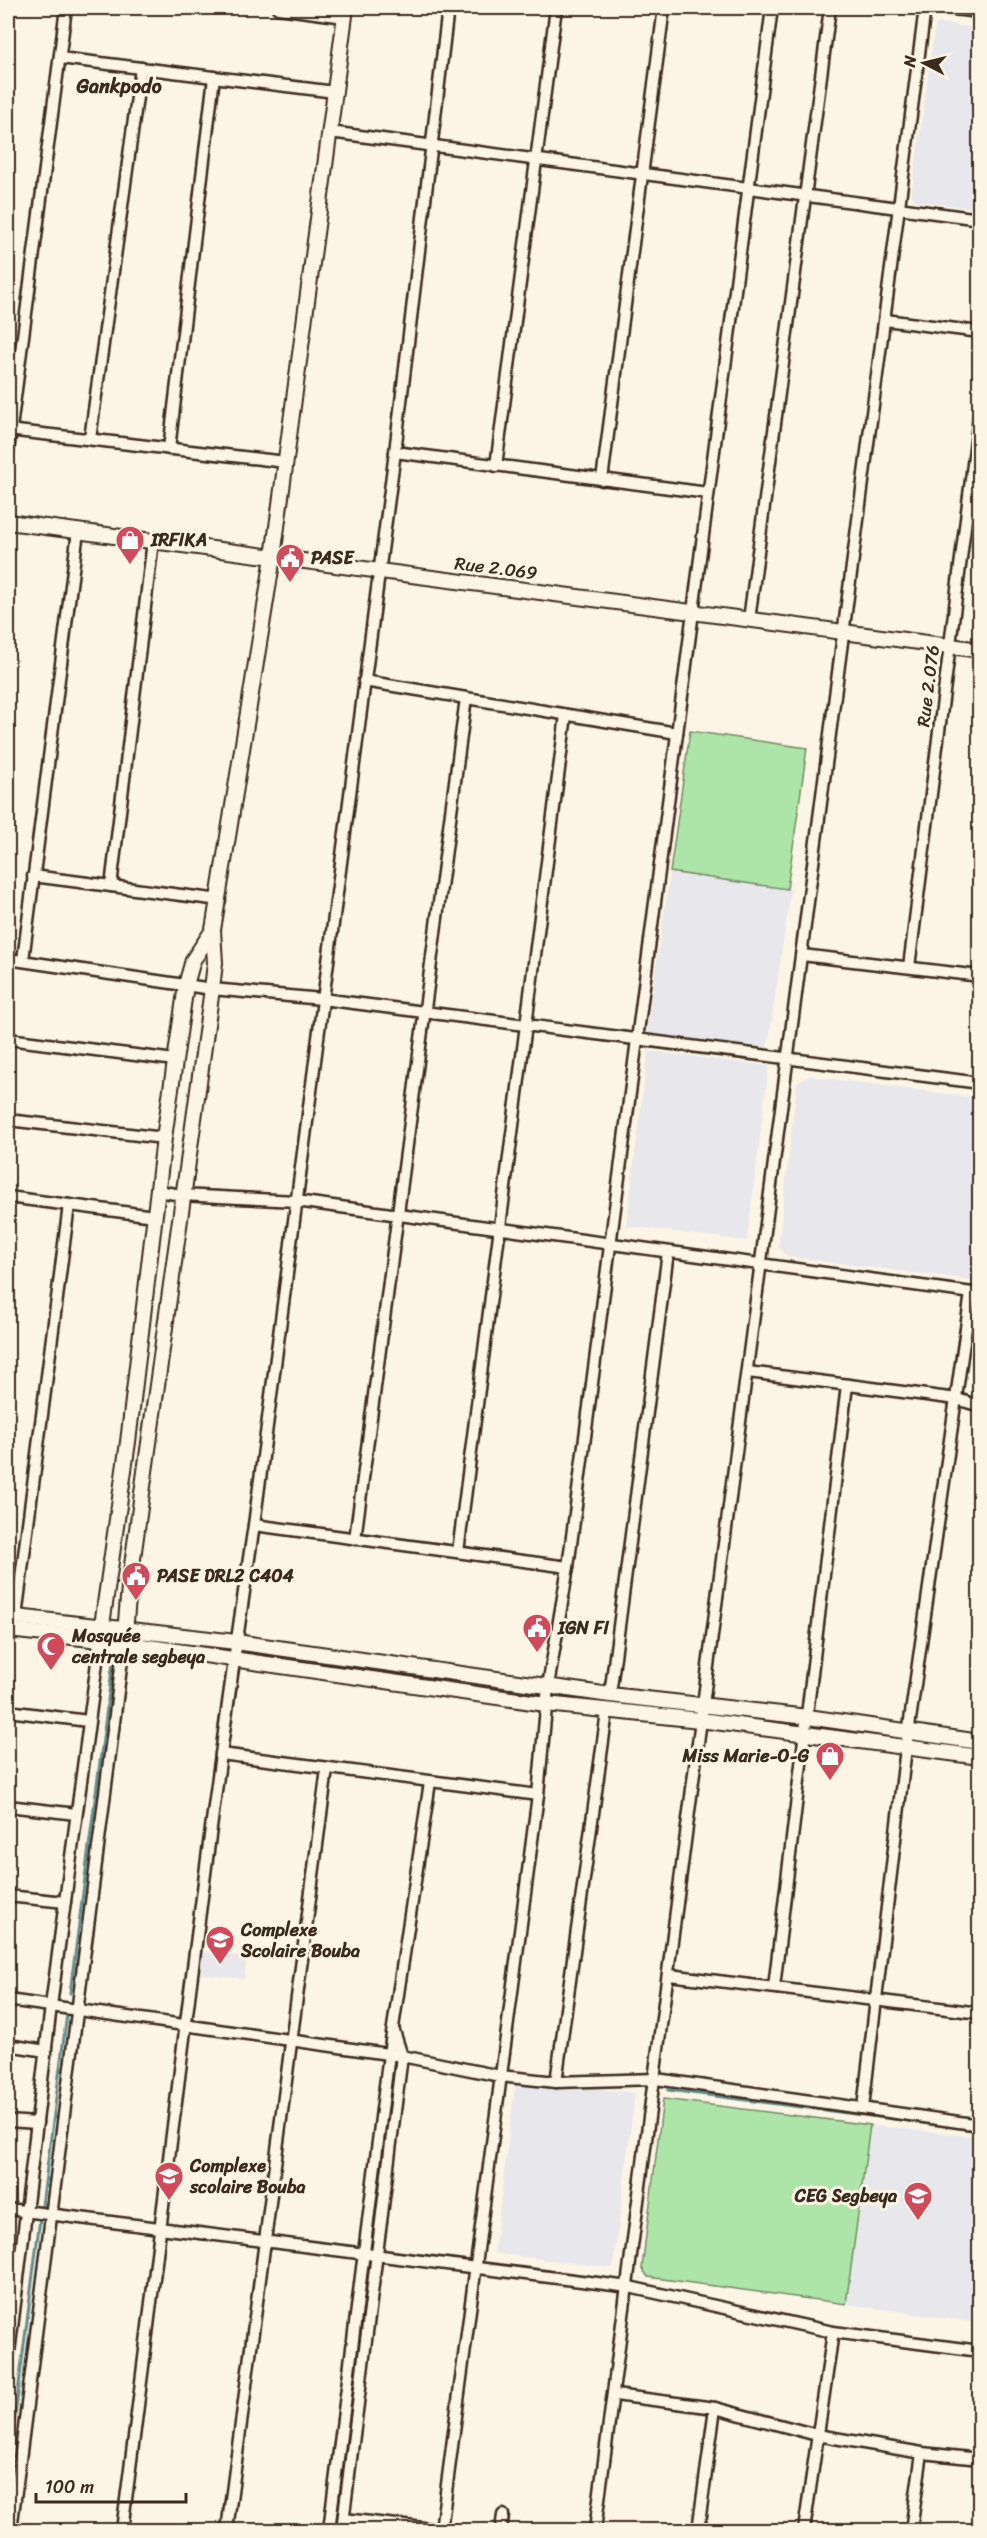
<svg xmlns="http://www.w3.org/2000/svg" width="987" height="2538" font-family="Sriracha,sans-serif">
  <rect width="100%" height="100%" fill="#fcf5e5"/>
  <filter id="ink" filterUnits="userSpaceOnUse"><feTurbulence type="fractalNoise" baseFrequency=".0167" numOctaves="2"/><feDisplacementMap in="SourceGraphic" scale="12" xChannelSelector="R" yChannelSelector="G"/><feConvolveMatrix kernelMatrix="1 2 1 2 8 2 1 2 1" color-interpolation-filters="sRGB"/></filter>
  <g filter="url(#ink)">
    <g fill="#e8e8ec">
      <polygon points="938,23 979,28 979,209 916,201 911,195 935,26"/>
      <polygon points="670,872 791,889 767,1052 646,1034"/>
      <polygon points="648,1051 769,1066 747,1241 626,1226"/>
      <polygon points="809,1076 979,1098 979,1281 788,1257 778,1247 797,1083"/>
      <polygon points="196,1951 247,1957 244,1979 193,1973"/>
      <polygon points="516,2078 635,2093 613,2268 494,2253"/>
      <polygon points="870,2125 979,2137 979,2323 846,2304"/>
    </g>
    <g fill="#ade5a9" stroke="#748864" stroke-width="1.5">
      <polygon points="690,731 807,748 787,889 670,872"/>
      <polygon points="663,2099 870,2125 846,2304 648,2277 642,2268"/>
    </g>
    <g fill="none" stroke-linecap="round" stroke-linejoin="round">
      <g stroke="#648d8f" stroke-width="3">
        <polyline points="70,1993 115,1646"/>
        <polyline points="668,2090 933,2124"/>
        <polyline points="42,2206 67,2014"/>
        <polyline points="371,2246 389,2118"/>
        <polyline points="8,2471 40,2219"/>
        <polyline points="334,2530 369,2263"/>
      </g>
      <g stroke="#3b2a1e" stroke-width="15">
        <g id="street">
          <polyline points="278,8 345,17"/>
          <polyline points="943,8 980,12"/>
          <polyline points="60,58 335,92"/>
          <polyline points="330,132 980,219"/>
          <polyline points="885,320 980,332"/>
          <polyline points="8,430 286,462"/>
          <polyline points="90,439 141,68"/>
          <polyline points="169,449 214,77"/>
          <polyline points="8,451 66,8"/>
          <polyline points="395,452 708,493"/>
          <polyline points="496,466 556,8"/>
          <polyline points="602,480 664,8"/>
          <polyline points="749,620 830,8"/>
          <polyline points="364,681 677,733"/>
          <polyline points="33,876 220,900"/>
          <polyline points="111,886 153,541"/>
          <polyline points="802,955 980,976"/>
          <polyline points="8,959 212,989 322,999 980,1083"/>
          <polyline points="23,960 78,531"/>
          <polyline points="909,967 980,409"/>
          <polyline points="8,1039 175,1060"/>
          <polyline points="8,1120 164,1138"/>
          <polyline points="158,1191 181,1195 296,1201 980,1294"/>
          <polyline points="8,1197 154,1216"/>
          <polyline points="748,1372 957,1399 980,1406"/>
          <polyline points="254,1525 568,1567"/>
          <polyline points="355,1539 466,698"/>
          <polyline points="458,1552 566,715"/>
          <polyline points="16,1617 69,1205"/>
          <polyline points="610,1695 668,1252"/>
          <polyline points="8,1711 88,1721"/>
          <polyline points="221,1754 538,1795"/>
          <polyline points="8,1806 76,1814"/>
          <polyline points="8,1896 65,1902"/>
          <polyline points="669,1975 980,2013"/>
          <polyline points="774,1987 847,1385"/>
          <polyline points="8,2000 402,2056 500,2076 556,2082 656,2079 980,2125"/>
          <polyline points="8,2045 46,2051"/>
          <polyline points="556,2082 607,1712"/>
          <polyline points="863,2108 906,1748 971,1293"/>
          <polyline points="8,2121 37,2123"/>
          <polyline points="8,2209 629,2287 833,2332 980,2351"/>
          <polyline points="8,2361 51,2006 100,1640"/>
          <polyline points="615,2395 715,2408 817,2435 922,2453 980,2459"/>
          <polyline points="344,2519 441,2530"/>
          <polyline points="11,2530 124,1644"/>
          <path d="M122 2530C166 2195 203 1859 254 1525L395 452 448 8"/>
          <polyline points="227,2530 327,1769"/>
          <polyline points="329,2530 389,2054 430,1782"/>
          <polyline points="342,2530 402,2056 394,2031"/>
          <polyline points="441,2530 538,1795 548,1686 568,1567 772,8"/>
          <polyline points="501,2530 503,2515"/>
          <polyline points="595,2530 925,8"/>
          <polyline points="698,2530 715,2408"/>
          <polyline points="804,2530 833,2332"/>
          <polyline points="911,2530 922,2453"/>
        </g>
      </g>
      <g stroke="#3b2a1e" stroke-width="18">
        <g id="secondary">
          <polyline points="8,522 980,650"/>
          <polyline points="8,1616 236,1642 610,1695 808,1717 980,1742"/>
          <polyline points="8,1630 100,1640 546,1704 700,1720 980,1757"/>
          <polyline points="101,1632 128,1442 164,1138 186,985 193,960 213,930"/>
          <polyline points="124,1644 129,1587 212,989 215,963 213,930 273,557 346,8"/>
        </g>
      </g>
      <use href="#street" stroke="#fcf5e5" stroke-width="10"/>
      <use href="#secondary" stroke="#fcf5e5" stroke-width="14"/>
    </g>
  </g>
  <defs>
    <g id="shop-pin" transform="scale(1.5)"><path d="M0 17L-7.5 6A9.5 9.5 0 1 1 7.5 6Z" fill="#d1495b" stroke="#fcf5e5"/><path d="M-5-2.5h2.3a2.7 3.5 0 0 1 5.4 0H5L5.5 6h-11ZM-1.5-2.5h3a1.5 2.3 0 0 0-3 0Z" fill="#fff"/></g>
    <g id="civic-pin" transform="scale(1.5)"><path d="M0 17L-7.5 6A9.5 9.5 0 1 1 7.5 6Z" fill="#d1495b" stroke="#fcf5e5"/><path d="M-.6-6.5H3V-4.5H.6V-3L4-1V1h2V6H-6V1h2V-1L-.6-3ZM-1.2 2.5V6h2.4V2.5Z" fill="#fff"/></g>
    <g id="mosque-pin" transform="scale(1.5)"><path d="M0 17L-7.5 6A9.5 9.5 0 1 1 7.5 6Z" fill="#d1495b" stroke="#fcf5e5"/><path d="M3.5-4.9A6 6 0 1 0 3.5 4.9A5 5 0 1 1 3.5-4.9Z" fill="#fff"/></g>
    <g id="school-pin" transform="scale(1.5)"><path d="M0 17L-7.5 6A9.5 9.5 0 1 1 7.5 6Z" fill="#d1495b" stroke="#fcf5e5"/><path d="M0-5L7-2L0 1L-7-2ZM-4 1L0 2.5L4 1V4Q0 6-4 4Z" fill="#fff"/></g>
    <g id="university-pin" transform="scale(1.5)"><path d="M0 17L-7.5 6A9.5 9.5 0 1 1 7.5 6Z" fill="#d1495b" stroke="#fcf5e5"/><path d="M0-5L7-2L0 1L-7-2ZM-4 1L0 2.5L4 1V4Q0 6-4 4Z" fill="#fff"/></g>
  </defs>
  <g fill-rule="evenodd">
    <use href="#shop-pin" x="130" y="540"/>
    <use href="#civic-pin" x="290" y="558"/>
    <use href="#civic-pin" x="136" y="1576"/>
    <use href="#civic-pin" x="537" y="1628"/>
    <use href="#mosque-pin" x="51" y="1646"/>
    <use href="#shop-pin" x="830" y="1756"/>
    <use href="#school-pin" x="220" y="1940"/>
    <use href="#school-pin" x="169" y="2176"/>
    <use href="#university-pin" x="918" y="2196"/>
  </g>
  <g text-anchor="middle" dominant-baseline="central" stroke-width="6" stroke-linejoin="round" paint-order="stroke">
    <g font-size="18" font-weight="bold" fill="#3b2a1e" stroke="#fcf5e5" text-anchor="start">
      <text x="151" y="540">IRFIKA</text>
      <text x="311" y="558">PASE</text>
      <text x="157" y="1576">PASE DRL2 C404</text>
      <text x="558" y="1628">IGN FI</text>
      <text x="72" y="1636">Mosquée<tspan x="72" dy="21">centrale segbeya</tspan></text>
      <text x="809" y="1756" text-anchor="end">Miss Marie-O-G</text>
      <text x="241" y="1930">Complexe<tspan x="241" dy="21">Scolaire Bouba</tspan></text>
      <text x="190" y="2166">Complexe<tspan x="190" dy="21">scolaire Bouba</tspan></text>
      <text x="897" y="2196" text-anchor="end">CEG Segbeya</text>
    </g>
    <g font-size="18" fill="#3b2a1e" stroke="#fcf5e5">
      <text transform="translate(496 568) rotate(7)">Rue 2.069</text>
      <text transform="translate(928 686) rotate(-83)">Rue 2.076</text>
    </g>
    <g font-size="20" font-weight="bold" fill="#3b2a1e" stroke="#fcf5e5">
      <text x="119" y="86">Gankpodo</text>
    </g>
  </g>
  <rect width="987" height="2538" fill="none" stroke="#fcf5e5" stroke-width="30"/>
  <rect x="15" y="15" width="957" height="2508" fill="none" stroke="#3b2a1e" stroke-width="2" filter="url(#ink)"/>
  <g transform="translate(924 63) rotate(277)" stroke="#fcf5e5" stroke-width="4.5" paint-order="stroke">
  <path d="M0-4.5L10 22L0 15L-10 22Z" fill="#3b2a1e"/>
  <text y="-9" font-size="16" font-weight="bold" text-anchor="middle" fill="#3b2a1e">N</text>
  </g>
  <path d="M36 2493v9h150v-9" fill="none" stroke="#3b2a1e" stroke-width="3"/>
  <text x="45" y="2493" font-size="18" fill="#3b2a1e" stroke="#fcf5e5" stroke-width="4.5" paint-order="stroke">100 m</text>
</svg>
